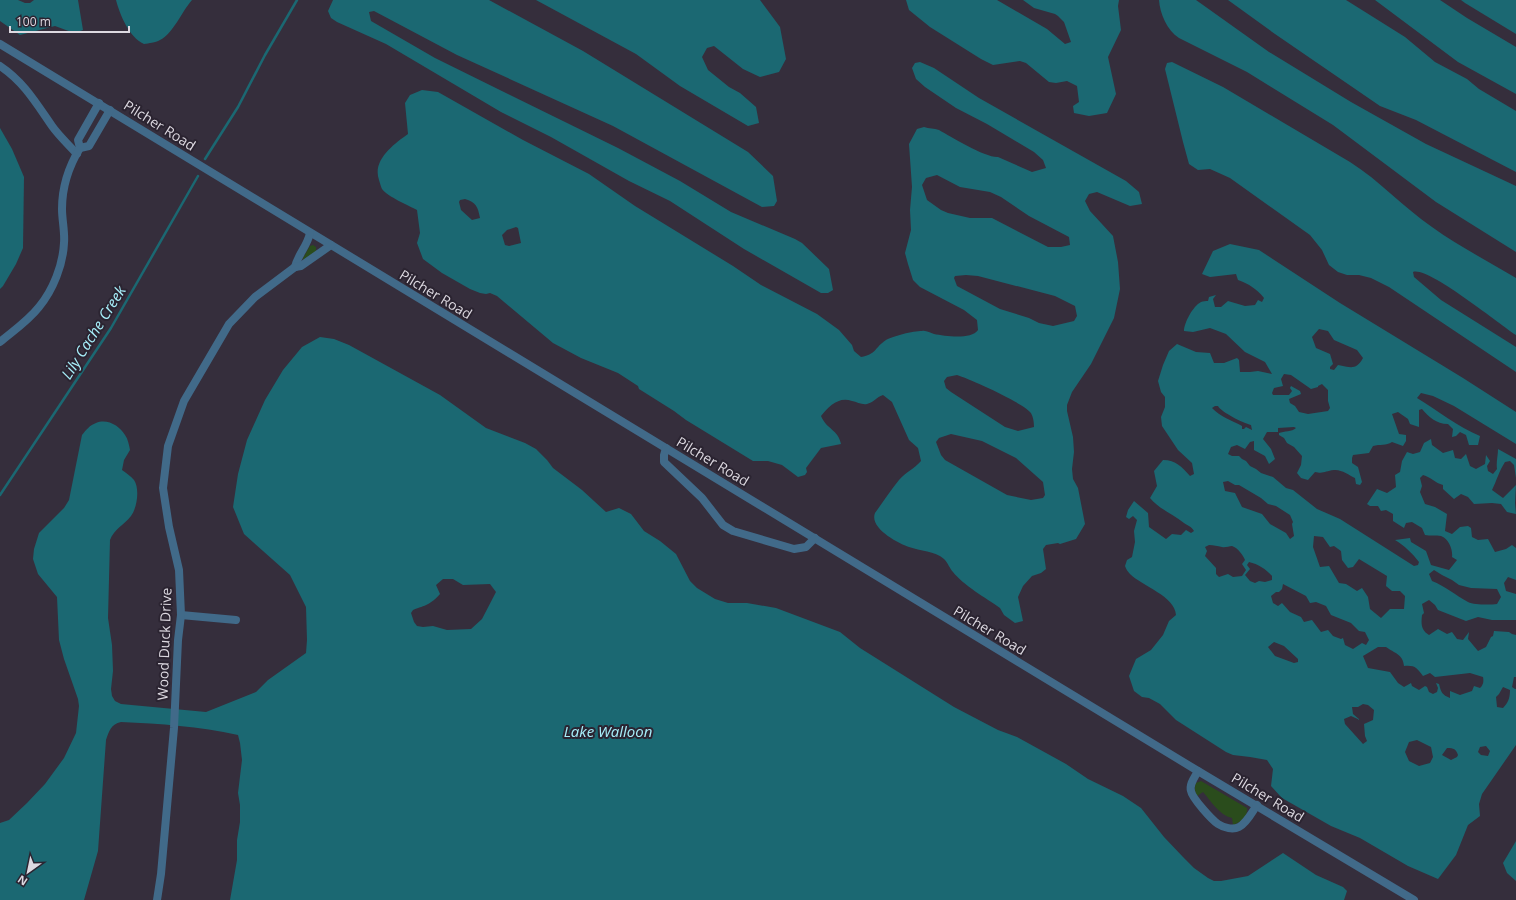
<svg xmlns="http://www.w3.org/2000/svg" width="1516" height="900" font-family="'Open Sans',sans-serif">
  <rect width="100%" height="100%" fill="#352e3c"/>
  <g fill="#2a4c1c">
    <polygon points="313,245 316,247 316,251 303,260 303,258 310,246"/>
    <path d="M1201 781 1247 808C1248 817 1241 822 1233 825L1232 818C1219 815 1211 801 1203 792L1197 796C1195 791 1194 788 1196 783Z"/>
  </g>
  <g fill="#1b6872" fill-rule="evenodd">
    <polygon points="0,0 18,0 25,3 30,3 34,0 78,0 83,30 74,33 55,26 20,35 0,21"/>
    <path d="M116 0H192C182 11 173 34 160 40 155 43 149 43 144 44 129 37 120 15 116 0Z"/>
    <polygon points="333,0 489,0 583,51 748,152 773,176 777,201 774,206 762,207 613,126 457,55 374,11 369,12 371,21 435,58 618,148 680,181 731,212 795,239 802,243 829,269 833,290 828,293 821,293 744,249 670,201 629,181 551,137 501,112 386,44 337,22 331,18 328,11"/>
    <polygon points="536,0 760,0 780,27 786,59 779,72 760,77 743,69 714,46 707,48 702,57 708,70 729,87 740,93 756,107 759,123 748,126 680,86 636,54"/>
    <polygon points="906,0 997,0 1047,29 1065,44 1071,42 1064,22 1058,16 1055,14 1034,8 1023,0 1119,0 1118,6 1121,30 1108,57 1116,94 1107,113 1089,116 1074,113 1073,106 1079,102 1077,86 1067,81 1056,83 1049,82 1026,63 1020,61 993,65 981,59 930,27 909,10"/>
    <path d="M1159 0H1196L1269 52 1351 102 1426 144 1516 186V252L1436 202 1333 125 1247 72 1179 38C1167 30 1160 14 1159 0Z"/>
    <polygon points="1228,0 1346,0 1405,37 1435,62 1467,79 1479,89 1516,111 1516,172 1416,120 1380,106 1275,34"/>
    <polygon points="1375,0 1440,0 1467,18 1516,47 1516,94 1458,62"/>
    <polygon points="1461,0 1516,0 1516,34 1465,3"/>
    <path d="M920 62 934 68 979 98 1126 181 1139 192 1142 204 1130 206 1097 192 1089 194 1085 201 1090 211 1113 236 1118 262 1120 289 1114 318 1091 364 1072 392 1067 405V411L1073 437 1074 452 1072 469 1073 479 1078 488 1085 524 1076 539 1060 544 1058 543 1046 545 1043 549 1046 569 1041 573 1032 576 1023 586 1018 597 1023 621 1015 623 1004 615 1000 608C986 598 963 585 953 572 950 569 948 563 944 559 935 551 920 551 909 547 898 543 869 528 875 513 883 502 891 490 899 480 906 472 914 469 921 461L918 448 909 440 892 402 883 395C876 397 875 402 867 404 862 405 857 402 852 401 839 396 829 406 821 416 827 430 838 429 841 444L821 448 806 468 807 472 805 475 798 477 782 465 768 461H753L686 420 674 411 639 389 638 386 618 373 581 358 553 343 497 296 490 293 486 294 480 293 470 289 442 273 423 259 417 243 420 233 417 210C408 205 388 197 382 189 381 187 380 183 379 180 372 160 394 144 408 134L405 103 410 95 422 90 438 92 523 140 589 174 635 206 733 266 761 285 817 314 839 330 852 345 854 351 861 357C877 354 874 348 886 340 893 336 913 331 922 331 926 330 930 333 934 334 945 336 971 340 978 330L977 320 964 310 920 287 913 280 908 264 905 253 911 230 910 210 912 187 909 144 917 129 924 127C929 129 934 128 939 130 951 137 986 158 998 157L1032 172 1046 168 1043 160 1034 152 987 124 956 108 925 87 916 79 912 68 915 63ZM937 175 960 187 990 192 1001 197 1029 216 1069 237 1070 245 1061 247H1048L992 218H970L948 213 941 210 927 200 922 185 926 178ZM465 199C476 202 478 207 480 218L472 220 461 210 459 202 460 200ZM516 227 518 228 521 243 509 246 505 245 502 235 507 230ZM966 275 978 276 1055 296 1075 306 1077 316 1074 321 1053 326 1039 323 1029 318 1000 309 957 286 954 278 955 276ZM957 375C970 379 1021 402 1030 412 1033 415 1034 422 1034 427L1018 431 1005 427 951 392 946 388 944 381 947 377ZM951 434 982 441 1016 458 1043 482 1045 495 1043 498 1031 500 1007 495 945 460 941 455 936 442 939 438Z"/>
    <path d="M1172 62 1223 87 1350 162C1380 181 1403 207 1432 227 1458 246 1488 261 1516 278V335C1500 325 1428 266 1413 272L1414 277 1441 300 1516 347V372L1389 287 1371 278 1359 275H1347L1338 272 1329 265 1322 250 1310 235 1230 178 1210 169 1198 170 1189 164 1183 142 1165 69 1167 63Z"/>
    <polygon points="0,128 12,149 24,177 23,248 16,264 3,286 0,289"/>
    <path d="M1230 244 1259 250 1340 303 1463 378 1516 412V444L1454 406 1433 396 1421 393 1417 398C1437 410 1458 427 1480 436L1478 445H1469L1466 435 1460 432 1456 436 1452 437 1453 429 1448 424C1436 424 1429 417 1422 409L1419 410V427L1410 424 1408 419 1398 412 1392 414 1399 434 1406 435V441L1403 446 1392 442C1386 446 1380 444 1373 446L1369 453 1353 455 1352 458V463L1358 467 1362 482 1360 485 1356 484 1355 478C1349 475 1341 469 1334 470 1325 471 1324 474 1315 472L1308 480 1301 478 1297 473 1301 465 1302 456 1294 447 1287 443 1284 438 1279 435V433C1284 431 1292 432 1296 428L1294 427 1278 428V432H1267L1263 439 1271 449 1275 459 1269 464 1265 456 1254 450V441L1250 442 1245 449 1237 445 1231 447 1228 454 1232 456H1239L1242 459 1246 461 1250 466 1256 469 1261 473 1273 477 1286 488 1293 490 1317 509 1340 519 1414 566 1418 565 1419 562C1412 553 1405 546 1395 540L1410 538 1411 542 1426 551 1431 565 1449 570 1457 560 1452 557C1453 550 1449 539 1441 536 1436 535 1430 536 1425 535L1422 528 1412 522 1406 523 1404 528 1393 521V514L1386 510 1381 511 1378 506H1370L1367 504 1377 489 1387 493 1396 487 1395 475 1400 472 1402 461 1407 452 1413 454 1420 452 1424 443 1431 439 1432 445 1443 453 1453 450 1455 458 1461 459 1466 454 1470 466 1476 469 1485 464 1486 455 1490 461 1487 466 1488 471 1493 474 1497 469C1496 462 1498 456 1498 449L1516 459V478L1514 465 1510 461 1505 462C1499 471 1497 480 1492 490L1503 498 1516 485 1515 503 1516 514 1507 512 1501 504 1492 503 1474 504 1468 497 1461 494 1454 499 1443 489V485C1435 483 1431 477 1423 475L1420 478 1422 486 1420 492 1425 504 1435 507 1447 514 1445 531 1452 534 1460 527 1468 526 1471 528 1472 537 1478 540 1488 539 1495 552 1506 549 1512 545 1516 548V580L1508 577 1504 583 1506 591 1516 594V620H1492L1478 617 1466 621 1438 610 1435 605 1429 600 1422 604 1424 613 1422 615C1421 624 1421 630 1429 635L1438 629 1447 634 1452 632 1457 639 1463 640 1469 632 1468 639 1478 651 1486 647 1491 637 1493 636 1494 631 1509 632 1512 634 1516 635V677H1514L1512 687 1515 689H1516V745L1482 794 1479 804 1480 816 1468 825 1456 855 1438 879 1408 866 1360 838 1331 826 1282 798 1271 786 1273 769 1267 760 1250 757 1233 755 1226 752 1176 720 1160 704 1149 698 1142 697 1134 691 1129 676 1136 659 1151 650 1163 635 1169 621 1176 615C1175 596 1142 586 1130 574 1128 572 1126 569 1125 566L1127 560 1132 557 1135 542 1134 531 1137 520 1133 516 1129 519 1126 517 1128 510 1134 501 1148 513 1149 527 1166 539 1172 534 1181 535 1186 530 1191 533 1194 531C1191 526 1188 526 1184 523 1173 514 1159 509 1150 498L1157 486 1154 471 1163 460C1176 460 1182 467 1190 476L1194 474 1192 463 1178 450 1162 426 1161 417 1165 407V397L1161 392 1158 381 1163 365 1169 351 1177 344 1196 352 1210 353 1214 363H1224L1237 358 1239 360 1240 372H1250L1258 371 1272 374 1265 362 1245 352 1226 334 1210 328 1193 332 1184 331C1184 323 1193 306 1201 302 1203 301 1206 301 1208 301L1209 297 1216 295 1213 299 1215 307H1221L1228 301 1245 306 1255 305 1258 300 1262 302 1264 298C1257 289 1249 284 1238 280L1236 274 1210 277 1202 274 1213 251ZM1319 329 1328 331 1334 340 1357 350 1363 358C1356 371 1350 367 1338 365L1334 370 1330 369V367L1333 364 1330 354 1316 348 1312 337ZM1284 374 1291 375 1311 389 1318 387V386L1322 384 1328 390V401L1330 408 1328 411 1308 414 1299 412 1295 406 1290 403 1289 399 1301 394 1300 391 1291 386 1290 388 1292 391 1289 395H1273L1272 393 1274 388 1283 386 1281 379ZM1215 406H1218C1221 412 1243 423 1251 425L1252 430 1246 427 1244 429H1242V426C1233 421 1219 416 1212 408ZM1228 481 1235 485H1239L1261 498 1268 504 1276 506 1290 515 1293 522 1292 524 1294 536 1290 539 1286 533 1270 524 1262 514 1242 507 1235 493 1225 491 1223 482ZM1314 536 1323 537 1330 547 1334 546 1341 551 1342 560 1348 568 1353 567 1359 559 1387 576 1386 586 1392 591H1400L1405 596 1404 609H1390L1381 618 1370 609 1368 597 1362 588 1357 591 1346 584 1339 583 1329 566 1320 567 1313 547ZM1209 545C1214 545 1217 546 1222 547 1225 548 1229 546 1232 546 1238 548 1243 555 1245 560L1242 564 1246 570 1242 576 1233 577 1228 574 1219 577 1216 574V568L1205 556 1207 551 1205 547ZM1249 562C1258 564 1266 569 1272 576V580L1265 582 1259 581 1255 583 1250 581 1245 575 1250 569 1247 565ZM1434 570 1442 575 1452 580 1459 585 1471 588 1497 589 1501 597 1497 604C1490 605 1474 605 1468 602 1455 595 1445 586 1432 581L1429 574ZM1283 584 1306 596 1310 603 1316 602 1326 606 1331 615 1351 623 1359 631 1365 632 1369 640 1366 645 1362 643 1353 649 1345 645 1343 638 1341 639 1333 636 1328 630 1321 632 1312 620 1304 622 1301 617 1290 612 1282 603 1278 606 1273 603 1271 596 1276 592H1279L1282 589ZM1274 642 1284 646 1298 659V662L1294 663 1275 656 1268 647ZM1386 647C1394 653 1403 654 1404 666 1415 665 1417 668 1423 676L1430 673 1435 677 1470 673 1483 677C1484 682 1483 685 1480 688L1474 686 1472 691 1460 695 1450 691V698C1442 695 1441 692 1439 684L1436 683 1438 688 1437 692 1433 694 1429 692 1427 687 1425 686 1419 690 1412 686 1411 683 1404 687 1398 683 1390 672 1368 668 1363 656 1378 647ZM1503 687 1510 690C1510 698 1508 703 1503 708L1497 707 1496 697 1499 694ZM1363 704 1368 705 1374 710 1373 720 1364 724 1365 736 1367 741 1363 744 1345 724 1344 719 1351 716 1360 720 1353 714 1352 707H1358ZM1417 740 1431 747 1433 757 1430 763 1419 766 1409 761 1405 752 1409 742ZM1486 746 1490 751 1488 756 1481 755 1478 752 1480 747ZM1447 748C1454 748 1456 749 1458 755L1457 757 1451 760 1442 755Z"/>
    <path d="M320 337 334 339 349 345 440 395 486 428 525 443 536 449 547 460 553 468 582 490 606 512 619 508 631 514 644 531 660 541 676 554 690 581 697 588 715 599 728 603H747L776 608 840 632 860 648 954 707 998 730 1017 737 1066 764 1088 779 1123 796 1141 808 1164 837 1183 857 1194 868 1208 878 1214 881H1221L1248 876 1283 853 1316 875 1343 887 1347 891 1344 900H230L237 860V840L240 822V805L238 793 242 760 240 743 238 735C199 726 160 724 121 722 111 724 109 731 106 740L98 851 84 900H0V823L9 820 27 803 45 784 64 758 76 733 79 706 78 699 64 659 59 640 57 597 38 574 33 559 34 549 39 533 64 508 69 500 82 435C86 430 90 425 96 423 107 418 120 426 125 435 128 439 129 445 130 450L124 460 122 470C126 473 131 476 134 480 140 489 137 508 131 516 124 525 114 529 110 540L108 618 112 645 113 671 111 689 112 696 115 701 121 704 206 712 256 692 268 680 306 653 307 640 306 607 290 575 244 534 233 507 238 474 247 440 265 400 283 370 302 347ZM443 579H453L463 585 490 584 496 592 482 619 471 629 447 630 433 626 423 627 417 626 414 622 411 613 413 610C426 605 430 605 440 594L436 585Z"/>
    <polygon points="1516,841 1516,881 1507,873 1503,863"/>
  </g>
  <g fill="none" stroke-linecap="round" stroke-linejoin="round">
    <g stroke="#1b6872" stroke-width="2.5">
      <polyline points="205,159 238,107 265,55 297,0"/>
      <polyline points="0,495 111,328 198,176"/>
    </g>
    <g stroke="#416a89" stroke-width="8">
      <polyline points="0,44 1198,771 1414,900"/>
      <path d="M0 66C24 82 36 103 52 126 59 136 69 145 77 154"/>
      <polyline points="80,148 78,140 99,103"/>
      <path d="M295 267C298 254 307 247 310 233"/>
      <path d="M0 342C13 331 28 321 39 307 53 290 63 265 64 243 65 232 62 220 62 209 62 188 69 166 80 148L89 146 110 110"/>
      <polyline points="666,448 664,455 664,462 702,498 723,525 733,531 794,549 806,547 815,538"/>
      <polyline points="181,615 236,620"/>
      <path d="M1198 771C1195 777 1189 784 1191 791 1192 798 1212 820 1218 824 1224 828 1233 830 1239 827 1247 823 1252 812 1257 805"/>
      <polyline points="157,900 161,874 174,728 178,640 181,615 179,570 169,527 163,488 168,446 184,401 229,324 255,297 295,267 301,266 331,245"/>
    </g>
  </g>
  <g text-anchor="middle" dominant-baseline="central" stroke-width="4" stroke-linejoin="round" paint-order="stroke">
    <g font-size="14" fill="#ddd9e1" stroke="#2b2431">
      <text transform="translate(160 125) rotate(32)">Pilcher Road</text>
      <text transform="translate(436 294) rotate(31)">Pilcher Road</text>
      <text transform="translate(713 461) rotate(31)">Pilcher Road</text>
      <text transform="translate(990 630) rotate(31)">Pilcher Road</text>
      <text transform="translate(164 644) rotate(-88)">Wood Duck Drive</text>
      <text transform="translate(1268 797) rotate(31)">Pilcher Road</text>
    </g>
    <g font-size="15" font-style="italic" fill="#a7effa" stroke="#2b2431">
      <text transform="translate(93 332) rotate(-58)">Lily Cache Creek</text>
      <text x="608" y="731">Lake Walloon</text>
    </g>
  </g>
  <g transform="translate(28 872) rotate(213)" stroke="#2b2431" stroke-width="3" paint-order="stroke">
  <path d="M0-3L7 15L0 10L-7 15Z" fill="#ddd9e1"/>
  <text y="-6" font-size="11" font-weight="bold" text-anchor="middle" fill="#ddd9e1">N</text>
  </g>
  <path d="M10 26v6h119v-6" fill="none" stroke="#ddd9e1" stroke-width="2"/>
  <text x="16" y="26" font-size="12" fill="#ddd9e1" stroke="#2b2431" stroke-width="3" paint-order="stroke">100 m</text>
</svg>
